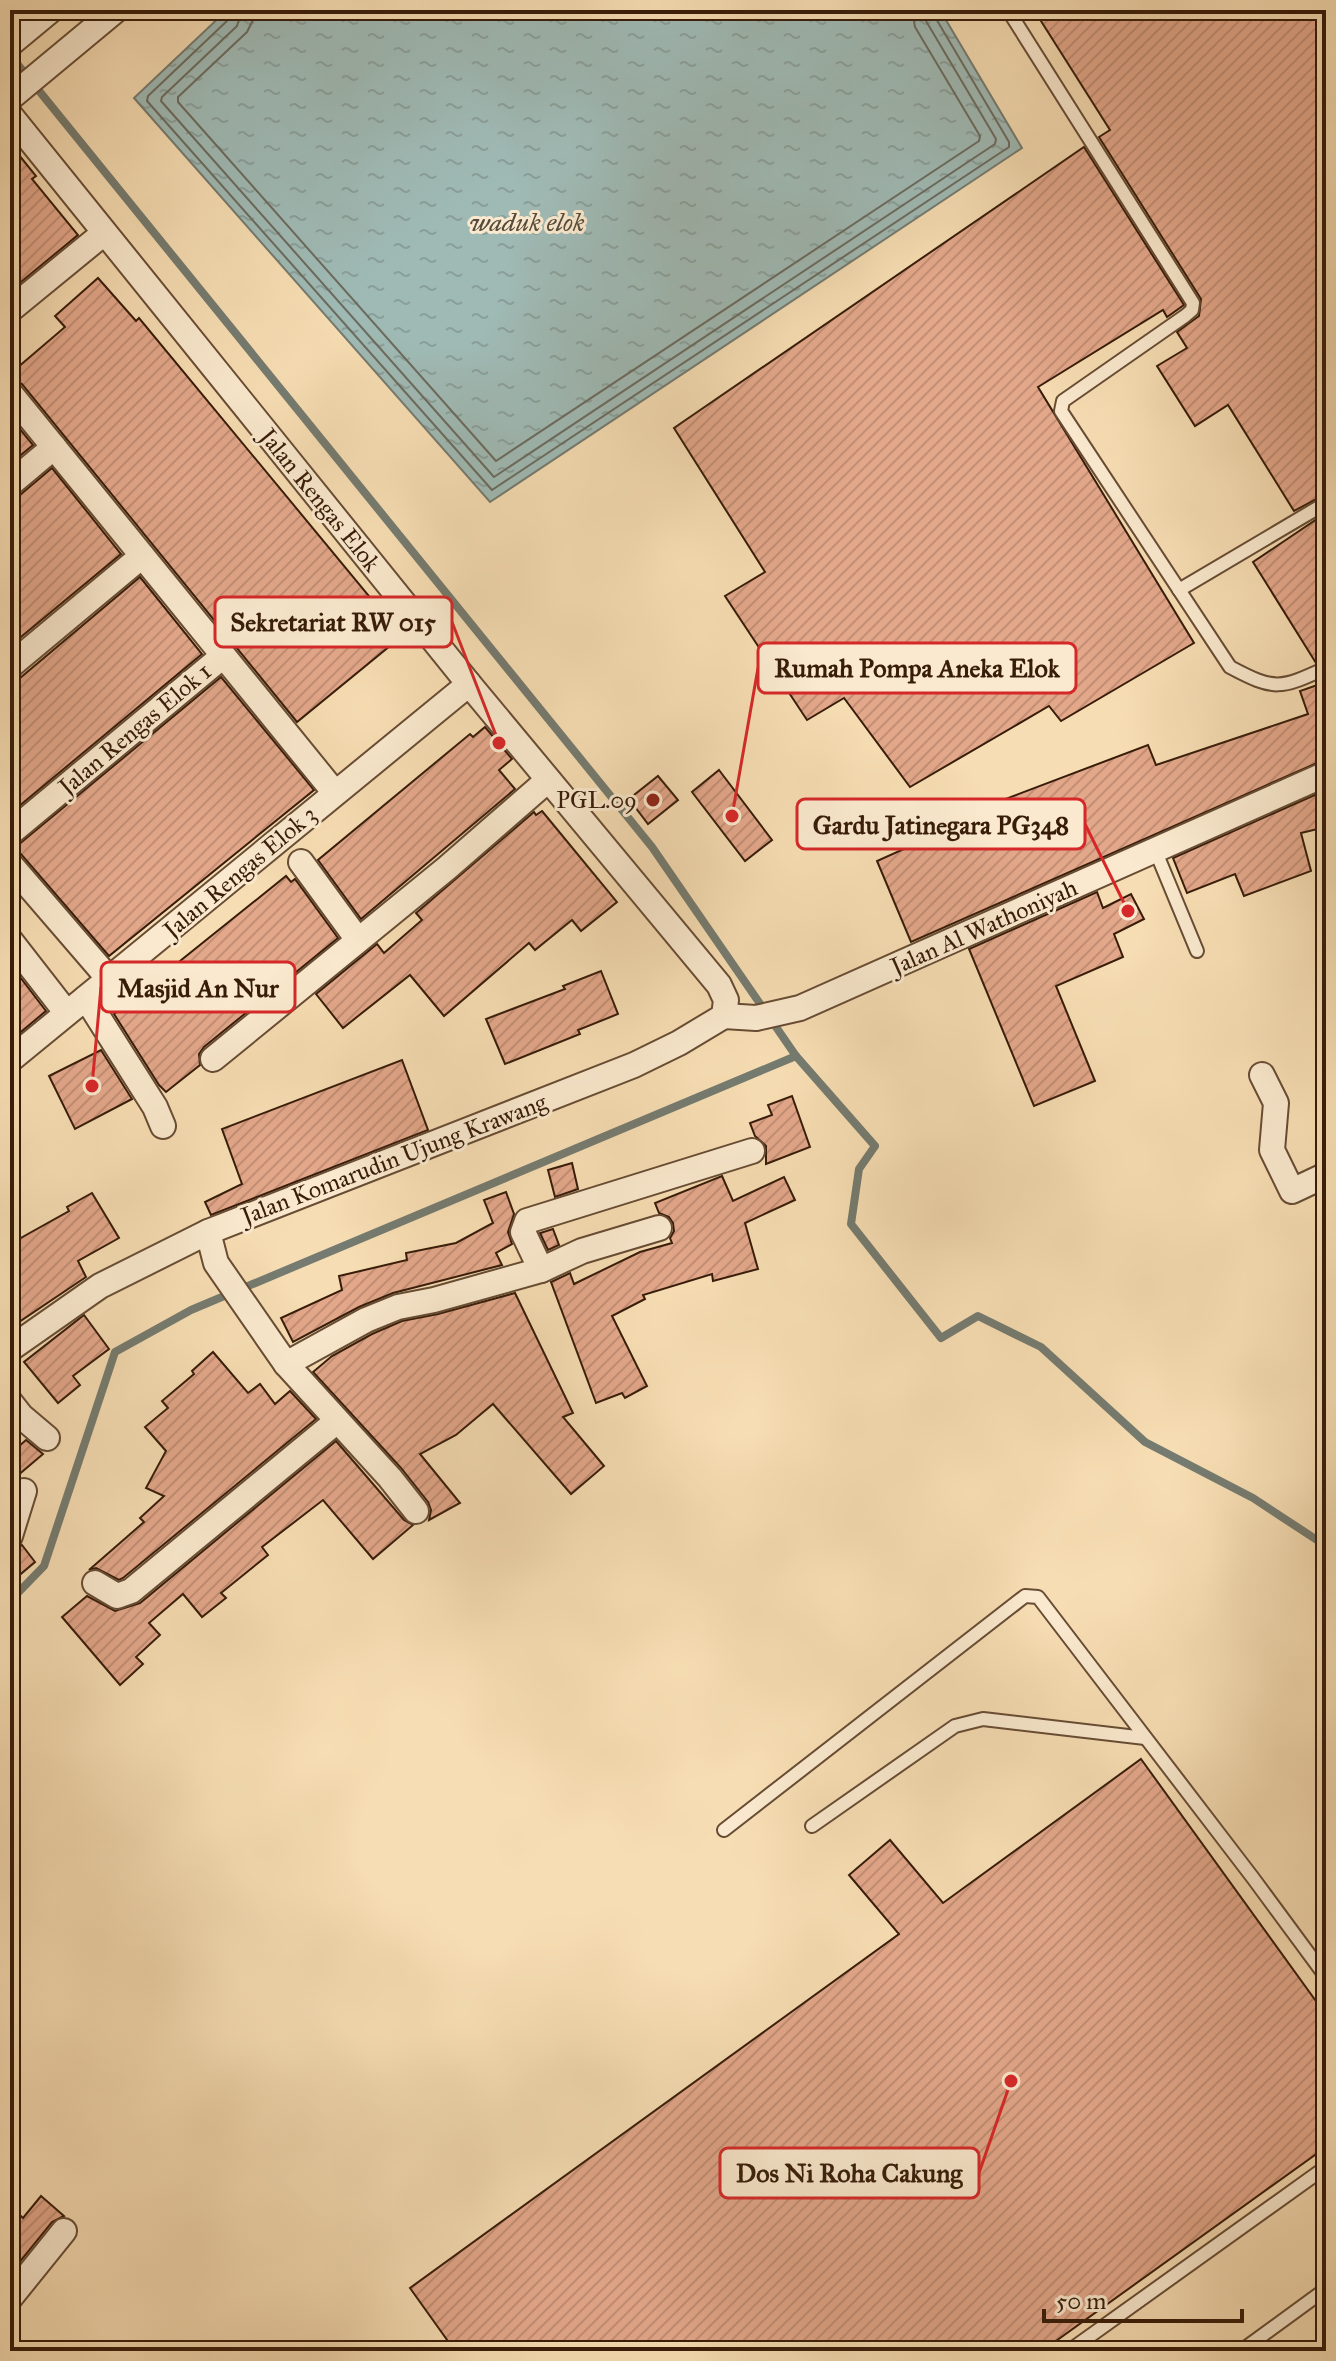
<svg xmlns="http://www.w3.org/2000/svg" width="1336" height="2361" font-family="'IM FELL Great Primer',serif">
  <defs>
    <pattern id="water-ripples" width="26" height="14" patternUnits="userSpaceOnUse" patternTransform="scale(2)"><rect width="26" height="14" fill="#9fbab5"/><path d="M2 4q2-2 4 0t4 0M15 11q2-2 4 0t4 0" fill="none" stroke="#8a9f9a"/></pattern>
    <pattern id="building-hatch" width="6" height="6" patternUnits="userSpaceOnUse" patternTransform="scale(2)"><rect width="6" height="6" fill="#e3a78a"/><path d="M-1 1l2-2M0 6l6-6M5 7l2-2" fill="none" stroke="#c38f76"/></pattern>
  </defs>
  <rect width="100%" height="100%" fill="#f7ddb3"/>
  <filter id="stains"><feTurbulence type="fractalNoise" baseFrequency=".0025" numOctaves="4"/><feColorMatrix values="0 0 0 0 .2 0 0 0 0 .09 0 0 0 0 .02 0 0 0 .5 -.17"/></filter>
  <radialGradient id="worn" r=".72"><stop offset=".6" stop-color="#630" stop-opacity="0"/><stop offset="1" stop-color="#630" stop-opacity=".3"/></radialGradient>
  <polygon fill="url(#water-ripples)" stroke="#757b70" stroke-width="2" points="227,10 940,10 1022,148 490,502 134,98"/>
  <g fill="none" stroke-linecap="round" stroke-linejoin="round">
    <g stroke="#6b6b5f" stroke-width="2">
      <polyline points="232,10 229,19 148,96 147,101 492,490 1009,147 1009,142 935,17 934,10"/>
      <polyline points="242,10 237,26 162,97 161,101 494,477 995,144 996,139 926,21 924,10"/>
      <polyline points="254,10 253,20 247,32 178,97 178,102 496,461 979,141 980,136 915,27 912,10"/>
    </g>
    <g stroke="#757b70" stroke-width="8">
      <polyline points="10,55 652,847 796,1056"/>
      <polyline points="10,1601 44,1566 115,1352 191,1310 796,1056 875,1146 859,1169 851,1224 941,1338 978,1316 1041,1347 1145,1442 1253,1498 1326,1546"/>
    </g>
  </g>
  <g fill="url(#building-hatch)" stroke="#371c09" stroke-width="2">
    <polygon points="1034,10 1326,10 1326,494 1294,511 1228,405 1195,426 1157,366 1187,348 1177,332 1199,316 1201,299 1099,137 1110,130"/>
    <polygon points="10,144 36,176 32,179 78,235 10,291"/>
    <polygon points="1084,147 1184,305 1167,317 1163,310 1038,387 1194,643 1061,721 1049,706 910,787 844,698 807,720 725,596 765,572 674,428"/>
    <polygon points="98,278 136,321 139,318 402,636 297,722 22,384 10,378 10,374 65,327 55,316"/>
    <polygon points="10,417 33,445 10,464"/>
    <polygon points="52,468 121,554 10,646 10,499 20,495"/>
    <polygon points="1326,513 1326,659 1316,663 1253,562"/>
    <polygon points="140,577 202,654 18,807 10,798 10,681 20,678"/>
    <polygon points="221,677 314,790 109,956 21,854 12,850"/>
    <polygon points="1326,682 1326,759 911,942 877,861 924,840 921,831 1148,745 1156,765 1308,714 1300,691"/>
    <polygon points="485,727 512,759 499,770 515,789 361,919 318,860 470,734 473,737"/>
    <polygon points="719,770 772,840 745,861 692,792"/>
    <polygon points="658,776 678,800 648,824 629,799"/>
    <polygon points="1326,790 1326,827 1301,833 1311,871 1244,896 1235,874 1187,893 1173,858"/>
    <polygon points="542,811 617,902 581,931 572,920 535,950 529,943 444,1016 410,975 343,1028 316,994 377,944 384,953 422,920 416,913 534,812 536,815"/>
    <polygon points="286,876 291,882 295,879 338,938 204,1047 199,1054 200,1065 166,1092 159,1085 114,1014"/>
    <polygon points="1097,892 1103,908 1131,894 1144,919 1114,934 1123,957 1056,986 1095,1081 1034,1106 969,949"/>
    <polygon points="10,964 46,1011 10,1041"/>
    <polygon points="601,971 618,1014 578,1030 580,1034 505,1064 486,1019 565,989 563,986"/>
    <polygon points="101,1050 132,1099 75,1129 49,1076"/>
    <polygon points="402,1060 428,1130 211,1215 205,1202 242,1184 222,1129"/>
    <polygon points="792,1096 810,1147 766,1164 766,1146 755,1136 750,1123 772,1115 768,1105"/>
    <polygon points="572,1163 578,1189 555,1197 548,1170"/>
    <polygon points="722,1176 733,1201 784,1177 795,1200 745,1223 758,1269 713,1281 712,1274 643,1295 645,1299 612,1316 647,1386 625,1398 622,1393 596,1403 551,1282 570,1273 574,1284 640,1252 672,1243 670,1238 674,1231 673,1223 669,1217 659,1213 655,1203"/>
    <polygon points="506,1192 514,1214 508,1232 512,1244 496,1253 502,1265 393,1293 359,1307 293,1342 281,1318 342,1290 339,1276 407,1260 406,1253 456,1243 493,1223 484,1200"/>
    <polygon points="92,1193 119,1238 78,1261 86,1277 10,1328 10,1244 69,1211 67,1207"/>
    <polygon points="553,1229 559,1245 548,1250 540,1233"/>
    <polygon points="515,1293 573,1413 563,1417 604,1466 571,1494 493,1404 456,1435 420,1454 460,1503 429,1520 431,1510 428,1502 401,1468 313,1372 332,1356 372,1334 402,1321 438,1314"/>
    <polygon points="84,1315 109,1349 73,1376 80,1385 58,1403 24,1362"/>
    <polygon points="213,1352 248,1393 260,1384 275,1404 290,1391 316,1419 123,1578 119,1580 96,1568 89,1570 144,1522 140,1518 164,1496 146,1488 166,1451 145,1427 168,1408 162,1401 194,1374 192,1371"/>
    <polygon points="26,1440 43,1454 10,1482 10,1454"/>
    <polygon points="336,1441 404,1520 413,1525 373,1559 323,1500 262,1547 268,1555 221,1593 226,1598 202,1617 183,1594 149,1623 160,1635 136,1657 143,1664 120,1685 62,1617 87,1596 115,1611 140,1603"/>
    <polygon points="22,1545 35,1562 10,1583 10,1551"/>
    <polygon points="1141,1759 1326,2015 1326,2147 1042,2351 455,2351 410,2288 899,1934 849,1875 890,1840 943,1903"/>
    <polygon points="41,2196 64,2216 52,2222 10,2274 10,2206 23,2218"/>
  </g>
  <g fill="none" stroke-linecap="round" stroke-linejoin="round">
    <g stroke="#674c34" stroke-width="16">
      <g id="lane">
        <path d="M1008 10 1193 303 1192 310 1185 316 1063 401 1061 411 1230 667C1275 691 1280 689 1326 668"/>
        <polyline points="1179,590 1326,503"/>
        <polyline points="1156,852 1197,951"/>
        <polyline points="812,1826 955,1726 983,1719 1145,1738"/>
        <polyline points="724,1830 1025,1596 1038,1597 1253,1878 1326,1977"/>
        <polyline points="1069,2351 1326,2167"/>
        <polyline points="1241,2351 1326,2289"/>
      </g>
    </g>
    <g stroke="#674c34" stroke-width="28">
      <g id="street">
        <polyline points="10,44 51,10"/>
        <polyline points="10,98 116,10"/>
        <polyline points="10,115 469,684 719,985 726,1000 724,1016 679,1043 634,1065 208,1232 100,1286 10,1349"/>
        <polyline points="10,310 104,233"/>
        <polyline points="10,393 335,793"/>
        <polyline points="10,484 54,447"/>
        <polyline points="10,666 142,556"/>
        <polyline points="10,833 223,656"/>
        <polyline points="301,862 358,940"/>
        <polyline points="10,864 110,980"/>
        <polyline points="10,940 66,1012"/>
        <polyline points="86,998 155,1107 163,1126"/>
        <polyline points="724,1016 756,1018 800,1008 1326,774"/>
        <polyline points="213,1059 447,868 548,780"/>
        <polyline points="10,1060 469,684"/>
        <polyline points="1262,1075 1276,1103 1272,1150 1292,1191 1326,1175"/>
        <polyline points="208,1232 216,1263 286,1364 390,1478 416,1511"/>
        <polyline points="541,1270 523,1232 527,1221 752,1151"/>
        <polyline points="286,1364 366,1320 398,1307 434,1300 541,1270 582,1251 659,1228"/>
        <polyline points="10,1402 21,1416 47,1438"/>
        <polyline points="10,1536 24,1491"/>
        <polyline points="95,1583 117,1596 131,1591 337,1421"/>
        <polyline points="10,2298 64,2231"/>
      </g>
    </g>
    <use href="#lane" stroke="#fae9ce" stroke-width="12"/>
    <use href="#street" stroke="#fae9ce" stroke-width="24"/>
  </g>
  <circle fill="#8f2418" stroke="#fae9ce" stroke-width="3" cx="653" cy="800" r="8"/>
  <g text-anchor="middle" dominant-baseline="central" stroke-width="6" stroke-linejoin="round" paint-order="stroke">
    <g font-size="24" fill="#371c09" stroke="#fae9ce">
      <text transform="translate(320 500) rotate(51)">Jalan Rengas Elok</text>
      <text transform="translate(135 729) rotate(-40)">Jalan Rengas Elok 1</text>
      <text transform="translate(240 872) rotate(-40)">Jalan Rengas Elok 3</text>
      <text transform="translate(984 927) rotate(-24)">Jalan Al Wathoniyah</text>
      <text transform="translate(394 1159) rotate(-21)">Jalan Komarudin Ujung Krawang</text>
    </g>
    <g font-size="24" fill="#371c09" stroke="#fae9ce" text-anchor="end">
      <text x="637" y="800">PGL.09</text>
    </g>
    <g font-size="26" font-style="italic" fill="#564b3d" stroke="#fae9ce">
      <text x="527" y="222">waduk elok</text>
    </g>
  </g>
  <path fill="none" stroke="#d62828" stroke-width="3" d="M499 743L452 622M732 816L758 668M1128 911L1085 824M92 1086L101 987M1011 2081L979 2173"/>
  <g fill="#d62828" stroke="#fae9ce" stroke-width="3">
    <circle cx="499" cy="743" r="8"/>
    <circle cx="732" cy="816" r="8"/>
    <circle cx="1128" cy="911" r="8"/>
    <circle cx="92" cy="1086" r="8"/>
    <circle cx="1011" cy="2081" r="8"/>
  </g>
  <g fill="#fae9ce" stroke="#d62828" stroke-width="3">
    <rect x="215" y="597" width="237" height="50" rx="8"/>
    <rect x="758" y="643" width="318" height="50" rx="8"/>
    <rect x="797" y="799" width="288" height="50" rx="8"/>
    <rect x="101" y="962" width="194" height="50" rx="8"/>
    <rect x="720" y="2148" width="259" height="50" rx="8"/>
  </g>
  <g font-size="26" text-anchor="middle" font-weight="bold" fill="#371c09">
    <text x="333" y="631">Sekretariat RW 015</text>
    <text x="917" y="677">Rumah Pompa Aneka Elok</text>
    <text x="941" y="834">Gardu Jatinegara PG348</text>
    <text x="198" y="997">Masjid An Nur</text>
    <text x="849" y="2182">Dos Ni Roha Cakung</text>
  </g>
  <rect width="1336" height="2361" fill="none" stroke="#f7ddb3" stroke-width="40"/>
  <rect x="12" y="12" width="1312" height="2337" fill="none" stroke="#371c09" stroke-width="4"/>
  <rect x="20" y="20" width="1296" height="2321" fill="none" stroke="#371c09" stroke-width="2"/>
  <path d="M1044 2309v12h198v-12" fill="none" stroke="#371c09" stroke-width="4"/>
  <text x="1056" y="2309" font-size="24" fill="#371c09" stroke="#fae9ce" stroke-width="6" paint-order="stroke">50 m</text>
  <rect width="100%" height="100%" filter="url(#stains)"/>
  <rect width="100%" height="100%" fill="url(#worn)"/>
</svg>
